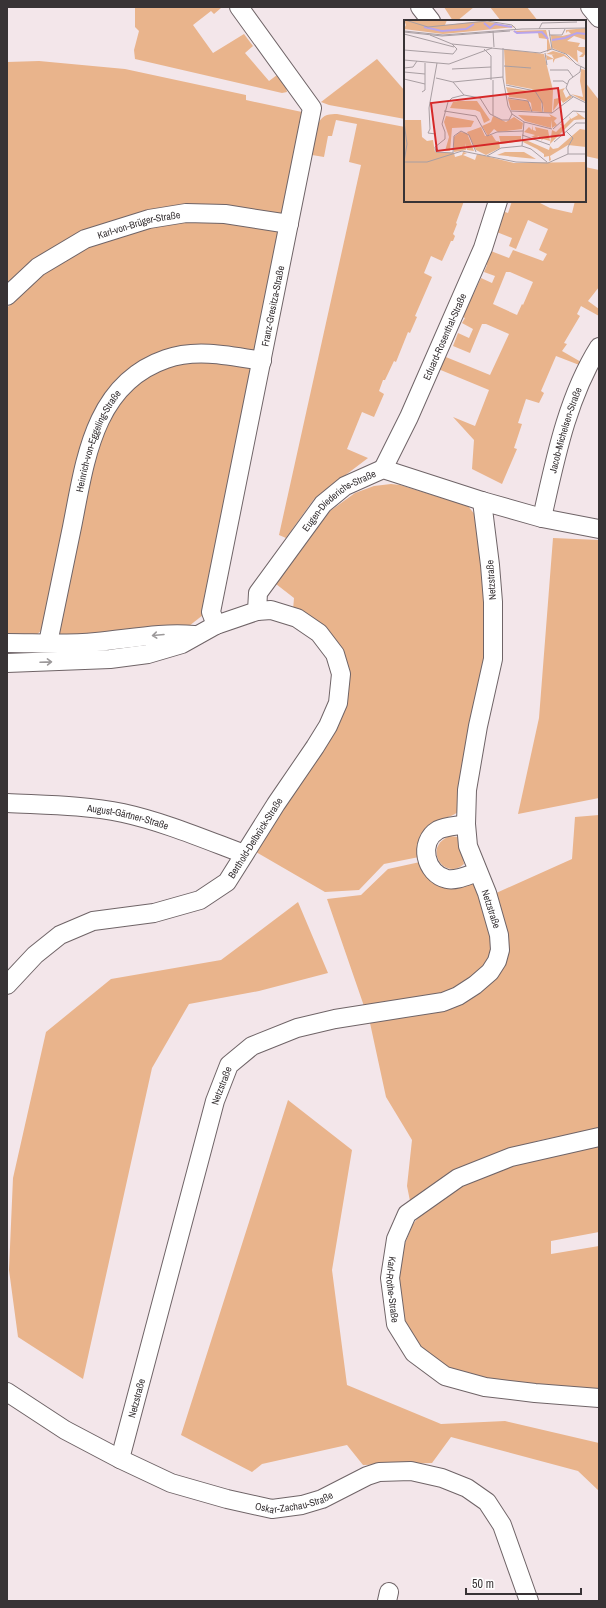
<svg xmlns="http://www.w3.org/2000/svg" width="606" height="1608" font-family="'Archivo Narrow',sans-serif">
  <rect width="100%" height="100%" fill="#f3e6ea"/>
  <g fill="#e9b48c" fill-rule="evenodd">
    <polygon points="135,7 220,7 221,8 214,14 211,11 193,25 213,53 244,34 253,46 245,53 269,81 277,75 286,88 287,92 282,93 135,59 134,50 139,31 135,27"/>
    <polygon points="444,7 474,7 457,21 453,21"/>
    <polygon points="490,7 527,7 538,21 501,21"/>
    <polygon points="377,59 405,91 405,119 329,105 321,102"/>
    <polygon points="39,61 125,69 246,95 246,100 302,112 306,121 288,209 279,215 150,213 7,290 7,62"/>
    <polygon points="585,82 599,100 599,159 585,156"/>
    <path d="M337 114 405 127V201H464L456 223 457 224 453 234 455 236 453 241H451L442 261 431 256 424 273 432 277 415 316 417 317 410 333 408 332 396 362 394 361 385 380H383L379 391 384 394 374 417 362 412 347 449 368 458 314 499 286 538 279 535 361 165 349 162 357 124 336 120 332 136H328L324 157 312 155C314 143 314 119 327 115 330 114 334 114 337 114Z"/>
    <path d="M585 167 599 170V287L588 301 599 309V316L581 306 577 314 580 316 564 343 567 344 562 351 588 366 587 368 556 356 541 391 544 393 539 403 526 399 518 423 522 424 514 448 517 449 502 484 472 469 474 440 453 417 475 426 489 390 431 366 436 353 490 375 509 334 486 324H482L470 353 453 346 458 333 469 338 473 329 462 323 465 318 454 313 464 291 473 295 481 278 492 283 495 276 484 272 487 265 478 260 483 248 509 258 513 250 543 261 547 254 539 250 548 229 528 220 516 249 509 246 512 238 489 229 496 209 508 213 512 201H536L550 208 572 213 575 201H585ZM506 272H510L533 282 523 305 522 304 517 315 493 304Z"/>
    <polygon points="202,220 279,229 258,346 251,352 173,350 98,409 43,629 34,637 7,636 7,308 26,287 51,266 93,245 149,226"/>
    <polygon points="184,360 247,365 254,373 203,615 189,626 61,637 55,630 103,424 135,382"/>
    <path d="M391 484 400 485 468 506 476 516 486 603 487 655 458 812C449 819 438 818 432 825 428 829 421 851 419 857L384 864 359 890 325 892 256 852 347 678 293 610 294 598 276 584 330 511 355 493 374 486Z"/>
    <polygon points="553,538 599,540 599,798 518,814 539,718"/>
    <path d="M599 815V1128L537 1141 498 1155 459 1170 410 1201 407 1186 412 1140 386 1097 370 1023C404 1017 441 1014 472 997 482 992 490 983 497 974L494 894 572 859 575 817Z"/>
    <path d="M450 836 458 837 464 864C445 882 421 847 450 836Z"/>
    <polygon points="420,862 473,882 487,917 492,949 490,958 475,977 448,993 365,1009 327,899 361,895 388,869"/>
    <polygon points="298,902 328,973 259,991 189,1004 152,1068 83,1379 18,1337 9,1270 13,1178 46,1032 111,979 221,960"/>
    <polygon points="288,1100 352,1150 332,1270 347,1385 441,1424 505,1421 599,1443 599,1491 578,1471 451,1437 432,1463 363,1465 347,1445 262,1464 252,1472 181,1435"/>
    <polygon points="599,1143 599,1232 551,1241 551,1254 599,1246 599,1393 473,1379 434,1361 420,1346 408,1330 402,1315 397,1293 402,1251 413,1224 427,1207 461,1185 526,1160"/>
  </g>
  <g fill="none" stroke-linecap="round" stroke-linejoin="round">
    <g stroke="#6f6467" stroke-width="20">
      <g id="minor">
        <polyline points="420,7 431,21"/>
        <polyline points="590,7 599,18"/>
        <path id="s1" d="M7 296 38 267 85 239 149 219 186 213 225 214 289 224"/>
        <path id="s2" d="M383 469 409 417 483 248 498 201"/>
        <path id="s3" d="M542 518C555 460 567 398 599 347"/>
        <path id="s4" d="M216 625 211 612 312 108 239 7"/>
        <path d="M7 643C36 643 67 645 96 642 129 639 161 632 194 635"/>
        <path id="s5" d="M48 643C56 604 64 566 72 527 85 462 93 384 166 359 196 348 232 356 262 361"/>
        <path id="s6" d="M7 663 110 659 148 654 182 644 216 625 257 611 258 593 323 504 345 486 383 469 482 501 542 518 599 529"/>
        <path id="s7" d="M7 803C45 805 85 805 123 813 164 822 204 839 244 854"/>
        <path d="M466 824C457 826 446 826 438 830 418 842 425 874 447 879 457 881 468 875 478 872"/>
        <path id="s8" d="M7 985 35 955 60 935 93 921 154 913 200 900 227 882 276 804 315 747 328 726 338 703 341 674 335 654 319 633 297 618 271 610 257 611"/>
        <path id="s9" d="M599 1137 511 1157 458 1178 407 1214 396 1239 390 1278 396 1324 414 1353 445 1376 485 1387 535 1393 599 1398"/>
        <path id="s10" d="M7 1392 65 1430 120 1459 171 1483 227 1499 272 1509 302 1505 322 1499 367 1476 379 1472 411 1471 442 1478 467 1488 487 1502 502 1525 529 1601"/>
        <path id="s11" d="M120 1459 215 1101 229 1065 252 1046 297 1028 335 1019 443 1002 458 996 475 985 490 972 497 961 500 950 499 935 487 893 468 846 466 824 467 790 478 726 493 659V602L490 565 482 501"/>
        <polyline points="387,1601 389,1592"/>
      </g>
    </g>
    <use href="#minor" stroke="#fff" stroke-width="18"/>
  </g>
  <defs><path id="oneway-shaft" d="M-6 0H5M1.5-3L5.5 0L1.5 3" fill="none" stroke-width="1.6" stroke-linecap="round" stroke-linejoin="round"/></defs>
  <g stroke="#9c999a">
    <use href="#oneway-shaft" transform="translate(158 635) rotate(175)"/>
    <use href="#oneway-shaft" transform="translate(46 662) rotate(-2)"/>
  </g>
  <g text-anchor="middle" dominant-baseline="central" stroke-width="3" stroke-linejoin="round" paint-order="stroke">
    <g font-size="10" fill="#383335" stroke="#fff">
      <text stroke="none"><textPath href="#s1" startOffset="153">Karl-von-Brüger-Straße</textPath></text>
      <text stroke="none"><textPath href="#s4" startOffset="326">Franz-Gresitza-Straße</textPath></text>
      <text stroke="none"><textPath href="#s2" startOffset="146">Eduard-Rosenthal-Straße</textPath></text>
      <text stroke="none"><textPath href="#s3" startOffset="91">Jacob-Michelsen-Straße</textPath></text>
      <text stroke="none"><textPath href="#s5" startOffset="209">Heinrich-von-Eggeling-Straße</textPath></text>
      <text stroke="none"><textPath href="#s6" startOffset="402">Eugen-Diederichs-Straße</textPath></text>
      <text transform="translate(491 580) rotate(-94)">Netzstraße</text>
      <text stroke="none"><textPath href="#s7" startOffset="122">August-Gärtner-Straße</textPath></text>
      <text stroke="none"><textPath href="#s8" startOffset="303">Berthold-Delbrück-Straße</textPath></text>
      <text transform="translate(491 909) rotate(72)">Netzstraße</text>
      <text stroke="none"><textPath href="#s11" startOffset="387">Netzstraße</textPath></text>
      <text stroke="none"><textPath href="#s9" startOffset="288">Karl-Rothe-Straße</textPath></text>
      <text stroke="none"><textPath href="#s11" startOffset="63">Netzstraße</textPath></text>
      <text stroke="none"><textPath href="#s10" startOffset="315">Oskar-Zachau-Straße</textPath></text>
    </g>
  </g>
  <g transform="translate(404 20)">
    <rect width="182" height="182" fill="#f3e6ea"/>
    <path d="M0 0H43L41 5 80 1 112 7 39 14 0 9 2 5ZM182 8V20L170 16 163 21 176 23 174 27H182V33L179 37H175L179 33 173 30 174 43 177 45 165 35 148 28 147 15 158 16 167 14 164 11 162 13V10ZM142 10 147 29 143 32V19L135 18 134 13H112L109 11ZM100 29 140 34 149 70 148 93 140 92 139 85 128 69 102 64ZM149 31 160 34 169 42 160 36 151 39 149 43V39L143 40 142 35 150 39 148 35H151L142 34ZM177 49 182 50V82L167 74 179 77 176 61ZM102 67 131 72 137 82 138 92 128 91 127 83 122 79 105 77ZM161 68 159 71 162 78 166 75 168 77 159 83 157 80 149 91 150 79 155 78 154 70ZM104 79 124 81 127 91 107 90ZM54 81H73L86 100 80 103 76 92 71 90 46 88 49 82ZM172 92 182 99 170 100 146 124 148 110 152 112 158 106 156 104 160 105 166 99 165 96 167 99 174 95ZM145 94 153 98 150 101 153 105 148 108V100L147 108 121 101 114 95 147 97ZM42 96 70 101 67 107 48 108 46 131H41L45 117 40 102ZM89 96 102 102 110 97 119 103 118 109 94 112 90 109 84 116 78 106 87 102ZM0 100H17L18 117 23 121 29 120 31 132 50 133 51 137 58 135 59 132 63 133 59 135 71 140 73 134 110 143 182 142V182H0ZM129 105V110L132 111 131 107 144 110 146 121 139 119 137 121 138 118 134 119 135 116 131 118 127 117 131 115 120 112 125 107 128 110ZM77 107 81 116 88 115 92 121H95L96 128 82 135 72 130 63 112ZM176 109 182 110V127L164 125 146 136 147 140 145 141V136L140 137V134L133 129 119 122V120L124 121 145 130 146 126 149 129 154 128ZM56 112 63 113 70 131 63 130 61 123 62 130 50 132V117ZM95 116H117V121L97 124ZM101 132H120L132 139 93 135Z" fill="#e9b48c"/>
    <path fill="none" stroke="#b7a4ed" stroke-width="2" d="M80 3 86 8 91 4 108 7M20 7 38 11 62 9 70 4M110 11 113 13 138 12 144 19M148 20 161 18 173 13 182 14"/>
    <path fill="none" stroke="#a89ea2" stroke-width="1" d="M1 0 24 7 83 1 108 5 112 9M135 9 138 3 173 2M145 10 148 29 162 34 172 44 182 49M0 11 39 15 118 9 182 8M89 11 90 27M0 12 38 16 106 11M0 14 50 27M26 15 48 24 136 33 148 29M145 15H158L161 9M99 28V58L104 86 108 94 120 102 118 126M80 29 87 36V60M0 30 49 34 53 29 48 24M141 33 143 45M0 40 45 44 88 28M100 46 127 48M177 46 176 52 165 60 162 68 166 75 182 83M0 48 9 47 13 41M48 49 87 47M146 50H164L169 57M0 52 21 54M32 58 49 62 60 75 76 78 86 94 98 100H105L108 94M0 59 21 64M149 61H159L163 64M49 62 99 57M102 65 131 71 138 82 139 93M18 72 21 70V43M104 78 124 81 128 92M40 91 72 96 83 116 93 112 119 111M107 91 148 93 169 77M89 95V60M0 102 3 124 0 142M120 102 148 109M149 109 169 91 182 92M162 111 169 118 164 127V134M32 114 24 113 26 109 25 88 33 43M118 115 146 125M150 122 172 103H182M49 133 32 132 31 127 41 119V112L38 104 44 82 48 78 60 75M49 133 50 116 57 111 65 115 72 132M83 136 97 128 118 126 127 129 143 142M0 142H23L58 131 112 142 144 143M144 143 164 134H181"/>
    <path fill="#d62828" fill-opacity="0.15" stroke="#d62828" stroke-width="2" d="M154 68 160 115 33 131 27 83Z"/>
    <rect width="182" height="182" fill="none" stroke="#383335" stroke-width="2"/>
  </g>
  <rect width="606" height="1608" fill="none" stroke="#383335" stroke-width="16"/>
  <path d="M466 1588v6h115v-6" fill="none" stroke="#383335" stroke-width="2"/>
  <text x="472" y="1588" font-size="12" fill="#383335" stroke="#ffffff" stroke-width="3" paint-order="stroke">50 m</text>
</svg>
